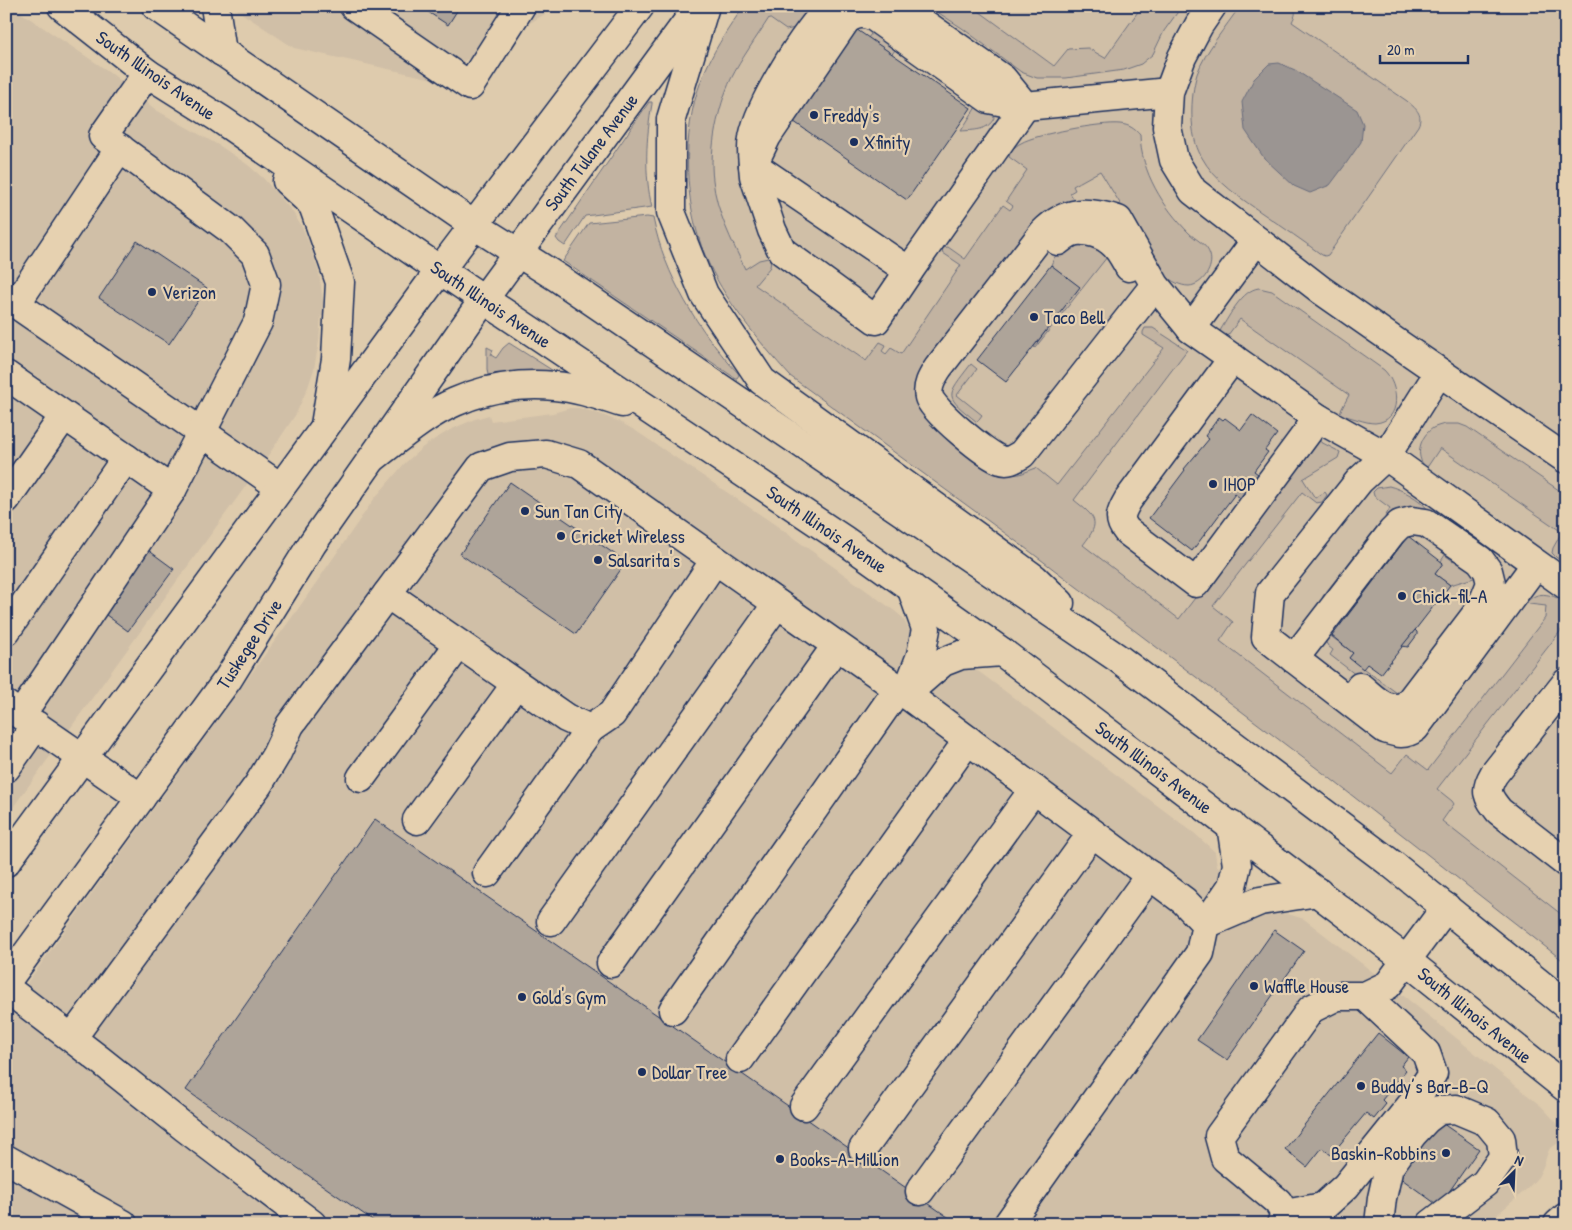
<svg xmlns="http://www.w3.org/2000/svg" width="1572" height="1230" font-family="'Patrick Hand',sans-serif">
  <rect width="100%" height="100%" fill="#decbad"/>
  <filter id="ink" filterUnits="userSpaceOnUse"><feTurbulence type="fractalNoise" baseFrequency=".02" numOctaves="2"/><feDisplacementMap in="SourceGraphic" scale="10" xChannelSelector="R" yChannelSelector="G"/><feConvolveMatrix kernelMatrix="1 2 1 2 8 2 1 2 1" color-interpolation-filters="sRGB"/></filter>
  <g filter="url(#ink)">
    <g fill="#d0bfa7">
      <polygon points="6,6 11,6 111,73 156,110 220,146 248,165 263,178 292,211 303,229 312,251 319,273 325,316 321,316 319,341 314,369 308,387 296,414 274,447 6,817"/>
      <polygon points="231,6 559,6 433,79 294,48"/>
      <polygon points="744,6 1566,6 1566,963 1331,779 1028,550 790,376 761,344 724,290 705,256 697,234 689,190 687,141 700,83 715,50"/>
      <polygon points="570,408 579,408 597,413 620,422 636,431 777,526 896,612 903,618 910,632 918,633 940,648 964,670 976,670 982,674 1194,833 1215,852 1217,866 1251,886 1277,913 1288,914 1304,919 1405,997 1541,1106 1556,1122 1563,1134 1562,1141 1550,1148 1548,1152 1543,1167 1538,1177 1528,1188 1486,1224 6,1224 6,1012 298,609 374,499 404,464 423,447 435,439 450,430 475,419 489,415 491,421 553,413"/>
    </g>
    <g fill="#c2b3a1" stroke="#6e7180">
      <path d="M744 6H811L795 28 786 30 769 18C757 37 741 59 731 79 718 107 709 149 713 180 716 211 732 241 745 269L759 260 768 258 771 261 770 267 755 285 866 361 880 342 886 345 882 351 886 354 891 348 901 354 961 265 943 253 942 250 943 248 948 247 965 259 1003 205 1010 210 1013 206 1006 201 1027 170 1009 157C1010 151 1015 146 1021 143 1036 134 1102 122 1120 124 1129 125 1134 128 1140 135 1141 172 1163 207 1189 233 1196 240 1207 244 1210 255 1214 267 1203 285 1189 286 1180 286 1172 281 1165 276L1100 171 1073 186 1075 190 1070 193 1078 206 923 372 1008 475 1020 474 1036 468 1057 485 1164 348 1143 335V332L1145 328H1153L1187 350 1074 500C1095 517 1102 521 1083 545L1179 619 1314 441 1317 440 1340 452 1338 458 1303 479 1315 498 1325 492 1327 495 1322 502 1316 503 1302 492 1213 606 1233 622 1220 641 1392 773 1407 754 1428 770 1545 618 1546 606 1529 604 1527 602C1538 589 1554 595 1566 603V624L1437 789 1452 801 1454 804 1442 821 1566 918V963L1331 779 1028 550 790 376C759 341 723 299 705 255 684 205 681 133 701 81 711 54 727 30 744 6Z"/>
      <polygon points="928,6 972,6 1054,66 1068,49 1088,48 1105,58 1142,6 1182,6 1164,31 1153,54 1141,64 1124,70 1066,78 1037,78 1021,72 962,28"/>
      <path d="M1240 6H1291C1298 12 1295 15 1292 22L1407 101C1415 108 1424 114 1418 126L1328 255 1325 256 1322 255C1303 241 1284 228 1265 215 1242 199 1215 182 1201 156 1189 135 1190 97 1197 74 1205 51 1226 27 1240 6Z"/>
      <path d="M876 27 993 111 994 118C988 131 974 130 961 131L976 107 895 50 892 54 868 38Z"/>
      <path d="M649 102H652V104C646 138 644 174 652 207L585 216 565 246 559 242 556 238Z"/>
      <path d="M647 217 653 218C664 274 699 332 738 373L739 375 737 378H735L563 261 589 223Z"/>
      <polygon points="1090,242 1111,252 1035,348 1034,347 1079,287 1051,265 1054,258 1063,247"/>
      <path d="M1259 288 1272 291 1384 370C1399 385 1403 421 1375 423 1365 423 1352 417 1341 415L1340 412 1349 395 1240 319 1228 335 1226 336H1222L1220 332 1221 329C1230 315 1242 290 1259 288Z"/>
      <polygon points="509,343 555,372 555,374 517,372 488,375 487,369 487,347 493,350 491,355 496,358 503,348"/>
      <path d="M971 364 977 369 957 395 982 415 977 422C944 395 945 398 971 364Z"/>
      <path d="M1445 424H1459L1467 427 1566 495V561L1557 558 1552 553 1553 548 1562 532 1440 448 1428 466 1426 467C1414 457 1420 436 1433 428 1437 426 1441 425 1445 424Z"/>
      <path d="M1389 486C1401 489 1421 499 1428 510L1387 520 1385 517 1390 508 1374 496 1373 492 1377 488Z"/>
      <polygon points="1379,524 1382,525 1323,600 1323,596"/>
      <polygon points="1445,555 1453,561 1457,555 1481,576 1450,585 1435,574 1443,563 1441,561"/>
      <polygon points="1328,634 1353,653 1349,658 1397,693 1394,695 1382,695 1330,655 1333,650 1328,646 1325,641"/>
    </g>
    <polygon fill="#9b9592" stroke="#686c7d" points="1279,63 1295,70 1357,110 1363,124 1361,142 1345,165 1330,185 1310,193 1294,186 1264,158 1245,130 1242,102 1254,79 1269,64"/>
    <g fill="#aea499" stroke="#1b2f5e">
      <polygon points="419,6 460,6 448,25"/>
      <polygon points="850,25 971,108 907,200 787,117"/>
      <polygon points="137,241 207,288 169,344 99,298"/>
      <polygon points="1051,265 1080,287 1006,382 977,360"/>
      <polygon points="1252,415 1277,434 1265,450 1268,452 1254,471 1258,474 1240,498 1235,494 1192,551 1149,518 1185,470 1184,469 1209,439 1205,436 1219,417 1223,420 1225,418 1241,430"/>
      <polygon points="510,482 626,562 576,634 460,554"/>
      <polygon points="1408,536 1443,563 1435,574 1450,585 1381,674 1367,664 1363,669 1349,658 1353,653 1332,636"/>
      <polygon points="144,547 174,569 128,631 98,609"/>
      <polygon points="1415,630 1417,632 1417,635 1408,647 1402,646"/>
      <polygon points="375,819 958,1224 378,1224 186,1090"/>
      <polygon points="1274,930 1304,951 1227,1060 1197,1040"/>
      <polygon points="1378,1033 1408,1057 1401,1066 1406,1070 1382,1100 1386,1104 1374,1119 1366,1113 1331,1155 1322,1148 1307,1167 1285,1149"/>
      <polygon points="1439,1121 1479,1149 1439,1206 1399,1177"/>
    </g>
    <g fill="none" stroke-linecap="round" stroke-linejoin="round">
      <g stroke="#1b2f5e" stroke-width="31">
        <g id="minor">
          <polyline points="215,6 222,52"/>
          <polyline points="354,6 470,86 521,6"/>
          <path d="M831 6C805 32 760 102 753 138 751 147 752 156 753 165L909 271 1025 106"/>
          <polyline points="899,6 1003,79 1025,106"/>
          <polyline points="1212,6 1199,25 1182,57 1169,92 1167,127 1174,160 1193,191 1321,290 1400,345 1566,459"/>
          <polyline points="120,148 16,304 177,415 280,487"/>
          <polyline points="1256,240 1191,329 1318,418 1386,456 1439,372"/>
          <path d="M1058 241C1061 239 1064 236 1068 234 1079 227 1100 233 1110 241 1119 247 1124 258 1129 267"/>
          <path d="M909 271 876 320 782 251 772 230 754 176 753 165 767 136 846 20C855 13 864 12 874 17L989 99 1025 106 1169 92"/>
          <path d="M1155 285 1022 454C1015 458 1009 463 1001 460 987 456 932 410 929 397 926 386 933 376 938 368L1043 233C1066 209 1089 211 1118 220L1155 285 1191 329"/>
          <path d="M1233 358 1128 500C1121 512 1117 519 1127 531L1196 583 1318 418"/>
          <polyline points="6,375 172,490"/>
          <polyline points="6,499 64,416"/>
          <path d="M1536 564 1415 728C1404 736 1397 733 1385 729L1266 637 1270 593 1359 481 1386 456 1566 585"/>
          <polyline points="911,587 926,629 921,655 906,694 943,662 961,655 1002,652"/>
          <polyline points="387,594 566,718 590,729 612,714 715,560"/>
          <polyline points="6,631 126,458"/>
          <path d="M1294 659 1392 532 1400 524 1412 521 1426 523 1480 560 1488 571 1491 583 1481 608 1407 705C1387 715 1375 699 1360 687"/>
          <path d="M1566 683 1494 774C1484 791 1487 796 1499 811L1566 863"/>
          <polyline points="6,705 141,798"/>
          <polyline points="21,715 172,490 258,322 266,284 255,254 231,230 103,136 147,73"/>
          <polyline points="6,768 36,725"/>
          <polyline points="361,778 459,644"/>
          <polyline points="417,820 516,684"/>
          <polyline points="1231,825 1237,865 1232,886 1206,924 1260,901 1318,892"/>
          <path d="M6 862C152 665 294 466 440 270"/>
          <polyline points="487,873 590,729"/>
          <polyline points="551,921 777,604"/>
          <polyline points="611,963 836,646"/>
          <polyline points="6,982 228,679 312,544 484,299"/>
          <polyline points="6,988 100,1060 184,1127 312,1224"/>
          <polyline points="673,1010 898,689"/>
          <polyline points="72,1038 258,785 276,755 290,725 481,467 510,457 546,454 579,464 906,694 1184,901 1206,924 1200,953 1008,1224"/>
          <polyline points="740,1059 968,740"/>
          <polyline points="804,1106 1034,789"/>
          <polyline points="863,1149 1092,833"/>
          <polyline points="6,1159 123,1224"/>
          <polyline points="920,1191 1150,875"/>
          <polyline points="1285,1214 1323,1207 1346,1186 1412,1104 1433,1073 1426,1053 1365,996"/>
          <polyline points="1281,1224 1285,1214 1278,1202 1225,1158 1219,1136 1311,1009 1337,996 1365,996 1388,985 1446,907"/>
          <polyline points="1379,1224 1382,1198 1389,1167 1412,1135 1427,1119 1439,1110 1456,1109 1487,1122 1501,1139 1503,1157 1485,1183 1431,1224"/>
          <polyline points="1558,1224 1566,1217"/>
        </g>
      </g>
      <g stroke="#1b2f5e" stroke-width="31">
        <g id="major">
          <polyline points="440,270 640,6"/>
          <polyline points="484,299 699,6"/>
        </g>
      </g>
      <g stroke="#1b2f5e" stroke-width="31">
        <g id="highway">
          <polyline points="62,6 147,73 220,119 440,270 844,540 1002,652 1406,960 1566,1088"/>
          <polyline points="156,6 474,225 558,278 1119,659 1393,865 1566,1005"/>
          <polyline points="705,6 671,119 671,212 704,294 762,381 1034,578 1060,603"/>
          <polyline points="287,181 313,205 340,282 336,359 325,425"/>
          <path d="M373 458C399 438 425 415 455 402 486 388 521 383 555 386 578 388 600 396 622 403"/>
        </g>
      </g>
      <use href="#minor" stroke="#e6d1b0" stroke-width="28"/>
      <use href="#major" stroke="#e6d1b0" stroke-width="28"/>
      <use href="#highway" stroke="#e6d1b0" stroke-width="28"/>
    </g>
  </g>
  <g fill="#1b2f5e" stroke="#e6d1b0" stroke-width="2">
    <circle cx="814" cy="115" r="5"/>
    <circle cx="854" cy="142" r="5"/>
    <circle cx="152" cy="292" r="5"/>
    <circle cx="1034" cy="317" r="5"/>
    <circle cx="1213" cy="484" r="5"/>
    <circle cx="525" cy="511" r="5"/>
    <circle cx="561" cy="536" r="5"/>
    <circle cx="598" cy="560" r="5"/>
    <circle cx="1402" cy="596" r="5"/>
    <circle cx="1254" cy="986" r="5"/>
    <circle cx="522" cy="997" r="5"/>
    <circle cx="642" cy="1072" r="5"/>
    <circle cx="1361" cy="1086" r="5"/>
    <circle cx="1446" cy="1153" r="5"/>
    <circle cx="780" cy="1159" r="5"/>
  </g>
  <g text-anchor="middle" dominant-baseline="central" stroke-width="4.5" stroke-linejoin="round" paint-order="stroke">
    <g font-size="19" fill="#1b2f5e" stroke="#e6d1b0">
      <text transform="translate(156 75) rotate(35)">South Illinois Avenue</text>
      <text transform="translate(591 152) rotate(-53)">South Tulane Avenue</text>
      <text transform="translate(491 304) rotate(34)">South Illinois Avenue</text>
      <text transform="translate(827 529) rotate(34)">South Illinois Avenue</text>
      <text transform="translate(249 644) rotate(-57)">Tuskegee Drive</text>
      <text transform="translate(1154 767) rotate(37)">South Illinois Avenue</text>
      <text transform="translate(1475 1015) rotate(39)">South Illinois Avenue</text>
    </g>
    <g font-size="19" fill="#1b2f5e" stroke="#e6d1b0" text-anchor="start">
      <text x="824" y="115">Freddy's</text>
      <text x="864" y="142">Xfinity</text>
      <text x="162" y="292">Verizon</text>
      <text x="1044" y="317">Taco Bell</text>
      <text x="1223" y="484">IHOP</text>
      <text x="535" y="511">Sun Tan City</text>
      <text x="571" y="536">Cricket Wireless</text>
      <text x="608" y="560">Salsarita's</text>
      <text x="1412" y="596">Chick-fil-A</text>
      <text x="1264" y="986">Waffle House</text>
      <text x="532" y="997">Gold's Gym</text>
      <text x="652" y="1072">Dollar Tree</text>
      <text x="1371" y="1086">Buddy’s Bar-B-Q</text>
      <text x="1436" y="1153" text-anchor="end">Baskin-Robbins</text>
      <text x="790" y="1159">Books-A-Million</text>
    </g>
  </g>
  <rect width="1572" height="1230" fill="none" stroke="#e6d1b0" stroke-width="25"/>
  <rect x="12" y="12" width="1547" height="1205" fill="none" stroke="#1b2f5e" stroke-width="2" filter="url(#ink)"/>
  <g transform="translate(1514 1172) rotate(24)" stroke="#e6d1b0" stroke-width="4" paint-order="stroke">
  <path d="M0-4L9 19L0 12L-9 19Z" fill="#1b2f5e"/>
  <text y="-8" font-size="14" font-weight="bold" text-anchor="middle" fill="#1b2f5e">N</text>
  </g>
  <path d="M1380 55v8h88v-8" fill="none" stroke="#1b2f5e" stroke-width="2.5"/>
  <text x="1387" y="55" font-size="15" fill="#1b2f5e" stroke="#e6d1b0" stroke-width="4" paint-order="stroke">20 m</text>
</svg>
